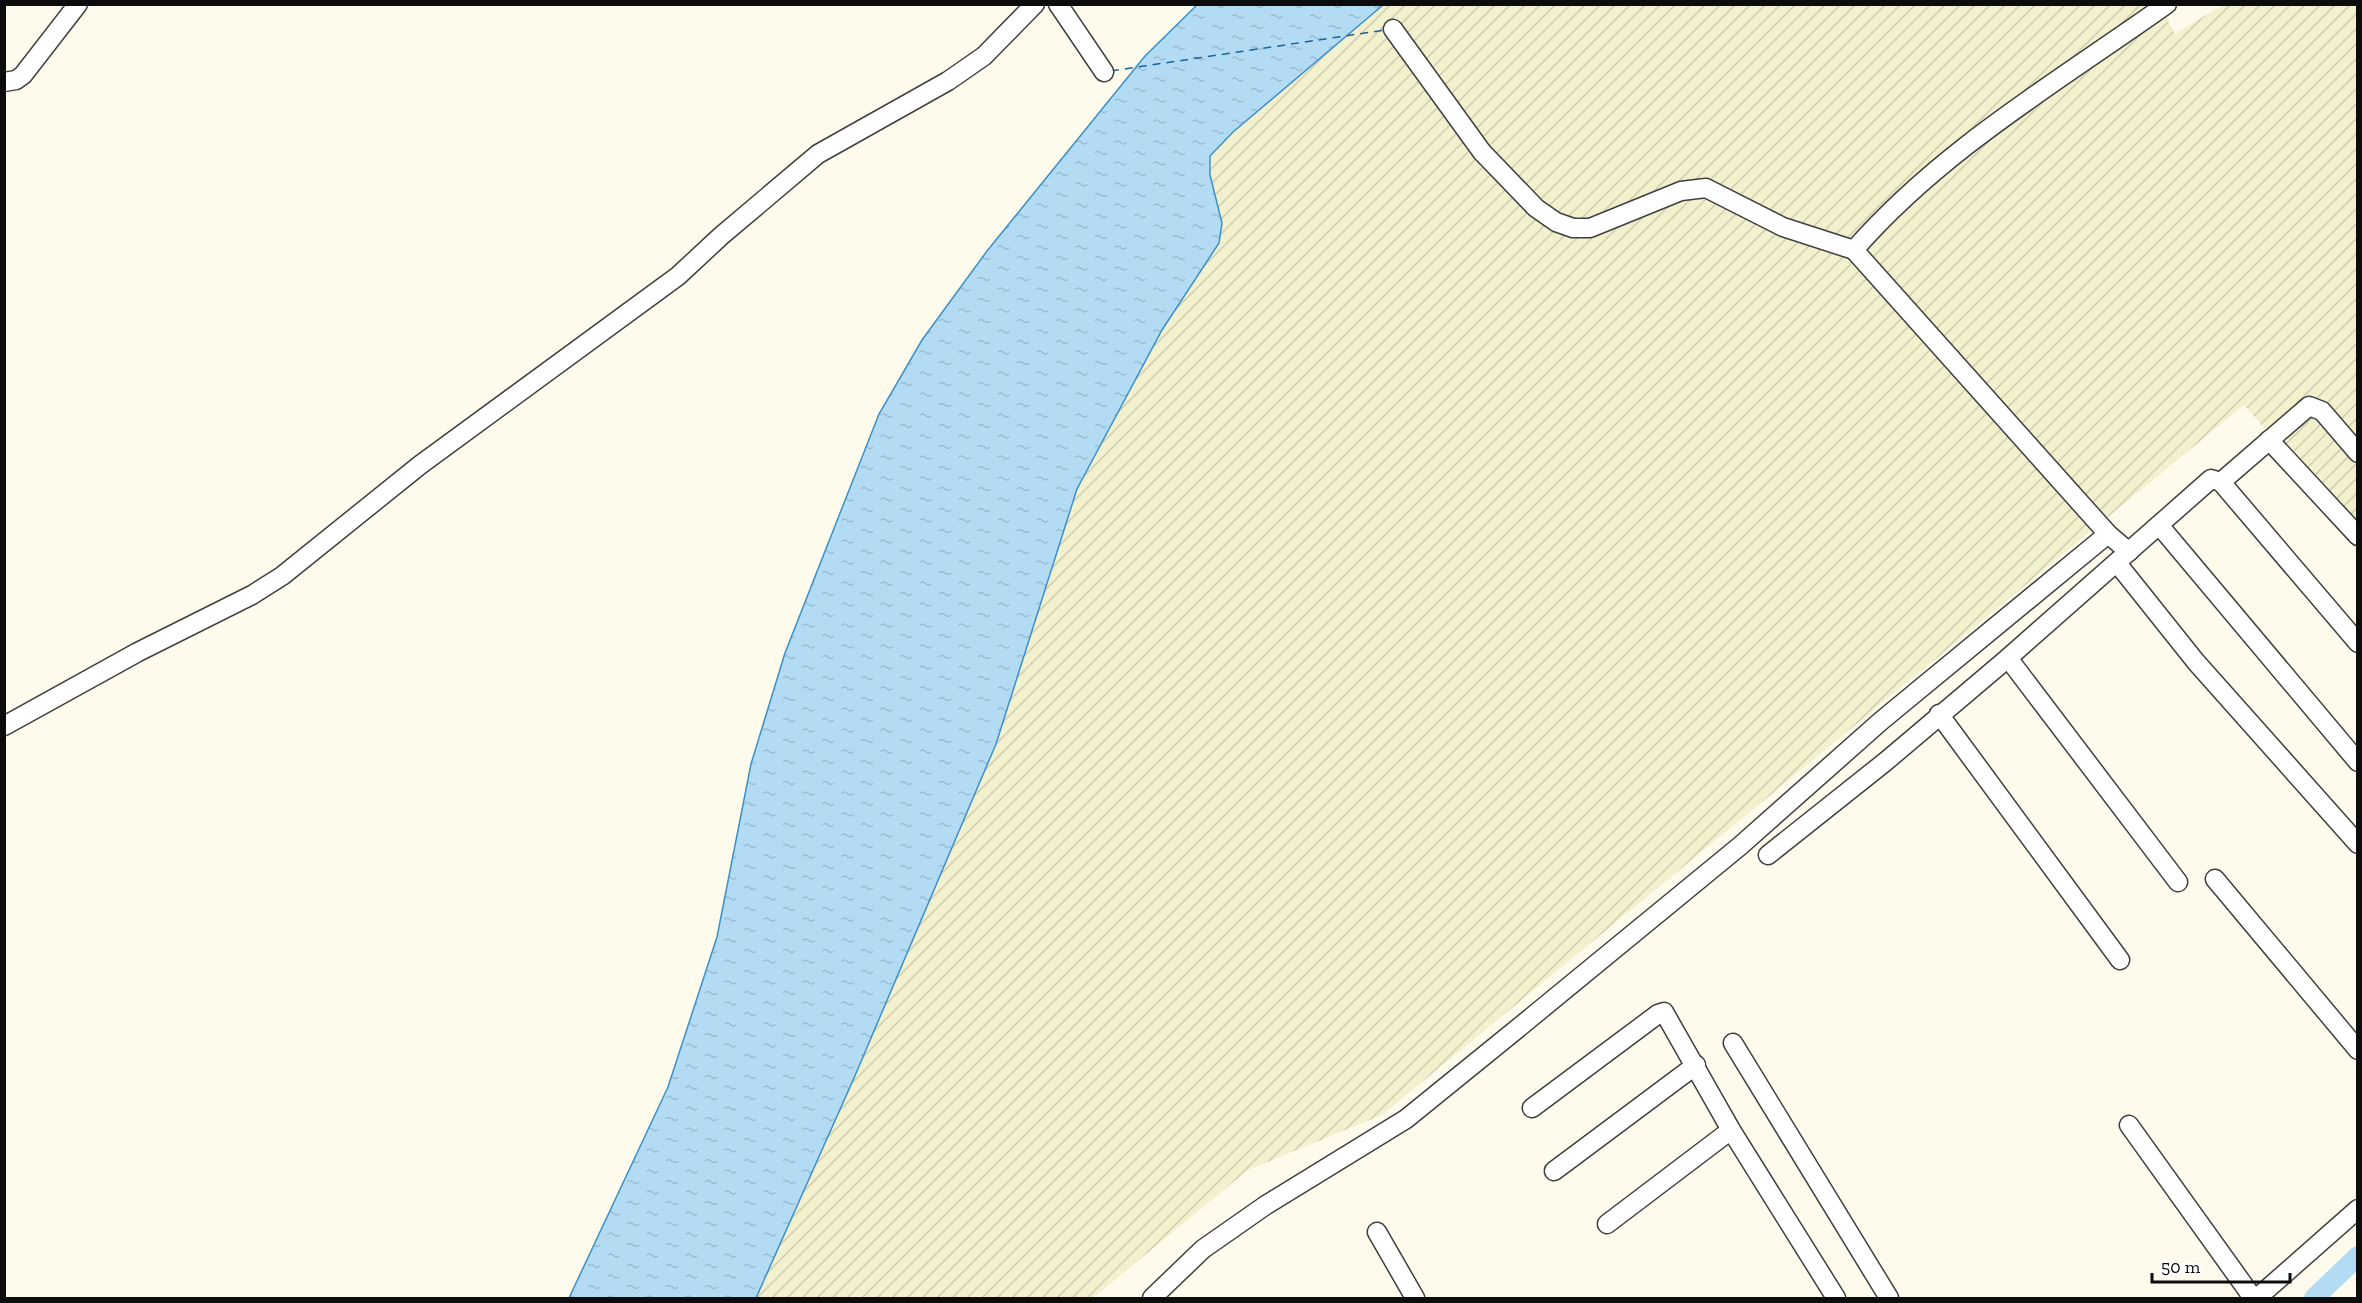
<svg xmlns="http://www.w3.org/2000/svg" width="2362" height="1303" font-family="'Zilla Slab',serif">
  <defs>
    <pattern id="farmland-furrows" width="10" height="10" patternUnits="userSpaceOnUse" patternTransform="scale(1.5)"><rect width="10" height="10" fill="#f3f0ce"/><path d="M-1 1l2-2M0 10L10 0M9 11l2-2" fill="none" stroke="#cfcdb0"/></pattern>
    <pattern id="water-ripples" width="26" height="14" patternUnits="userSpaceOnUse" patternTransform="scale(1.5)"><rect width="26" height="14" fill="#b3dcf4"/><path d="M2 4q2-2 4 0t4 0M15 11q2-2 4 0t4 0" fill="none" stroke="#99bcd0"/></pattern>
  </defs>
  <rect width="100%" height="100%" fill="#fefbec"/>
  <polygon fill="url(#farmland-furrows)" points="2160,4 2175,34 2222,5 2357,5 2357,531 2244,405 1382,1115 1248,1170 1093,1298 756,1298 854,1078 996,744 1077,489 1162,330 1219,243 1209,156 1233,132 1383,5"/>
  <polygon fill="url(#water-ripples)" stroke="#3c90c8" stroke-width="1.5" points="1198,4 1383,5 1233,132 1210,156 1210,175 1222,223 1219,243 1162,330 1077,489 996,744 854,1078 756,1298 569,1298 668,1087 717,937 751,764 785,653 879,414 922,340 987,251 1145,56"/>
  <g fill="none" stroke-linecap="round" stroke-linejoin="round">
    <polyline stroke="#b3dcf4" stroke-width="20" points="2314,1298 2358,1256"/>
    <polyline stroke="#1a629a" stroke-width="1.5" stroke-dasharray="8 6" stroke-linecap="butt" points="1111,71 1385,30"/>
    <g stroke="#3f3f3f" stroke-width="21">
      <g id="minor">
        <polyline points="1058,4 1104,72"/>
        <polyline points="1393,29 1482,152 1536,208 1556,222 1573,228 1590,228 1681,191 1706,188 1783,227 1854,250"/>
        <polyline points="4,82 16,80 23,75 78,4"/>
        <polyline points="2269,440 2358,536"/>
        <polyline points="2221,482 2309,406 2322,411 2358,453"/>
        <polyline points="2159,525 2358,762"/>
        <path d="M2108 534 1854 250C1942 149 2059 81 2167 4"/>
        <polyline points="2117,563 2196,662 2358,844"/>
        <polyline points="1939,714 2120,960"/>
        <polyline points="4,726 138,652 252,595 282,576 420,465 678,276 721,236 818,154 948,81 984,56 1035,4"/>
        <polyline points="1768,855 1885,762 2008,658"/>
        <polyline points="2215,879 2358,1050"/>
        <polyline points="2178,882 2008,658 2211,479 2221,482 2358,643"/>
        <polyline points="1733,1043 1889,1298"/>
        <polyline points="1532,1108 1658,1014 1664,1012 1731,1130 1836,1298"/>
        <polyline points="2129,1125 2253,1298"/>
        <polyline points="1554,1171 1696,1065"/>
        <polyline points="1607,1224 1731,1130"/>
        <polyline points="1377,1232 1415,1298"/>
        <polyline points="1152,1298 1203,1249 1266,1205 1406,1119 1517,1029 1740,846 1881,721 2108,534 2129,552"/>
        <polyline points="2257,1298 2358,1209"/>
      </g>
    </g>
    <use href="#minor" stroke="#fff" stroke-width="18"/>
  </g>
  <rect width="2362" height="1303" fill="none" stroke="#0c0c0c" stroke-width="12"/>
  <path d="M2152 1273v9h138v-9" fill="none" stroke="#0c0c0c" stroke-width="3"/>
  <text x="2161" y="1273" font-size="18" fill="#0c0c0c" stroke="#ffffff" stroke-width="4.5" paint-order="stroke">50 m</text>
</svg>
